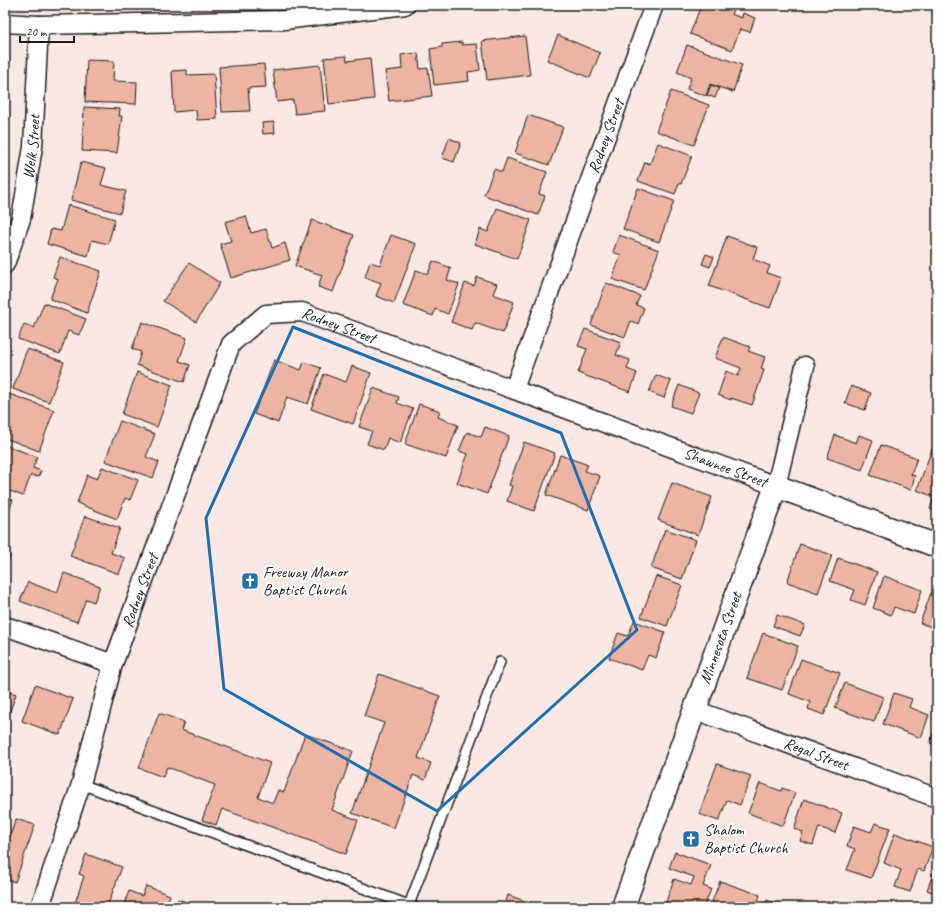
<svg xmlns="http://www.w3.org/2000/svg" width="942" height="912" font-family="Caveat,sans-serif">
  <rect width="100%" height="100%" fill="#f9e8e3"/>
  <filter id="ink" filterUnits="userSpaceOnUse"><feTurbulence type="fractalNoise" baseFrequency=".025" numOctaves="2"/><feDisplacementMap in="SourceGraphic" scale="8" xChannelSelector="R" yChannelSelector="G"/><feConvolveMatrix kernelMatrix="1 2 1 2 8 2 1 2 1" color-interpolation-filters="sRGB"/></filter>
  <g filter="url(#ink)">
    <g fill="#ecb4a2" stroke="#1c1c1c">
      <polygon points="701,5 726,5 734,8 731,14 742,18 743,13 755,18 750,32 740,29 732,50 690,34"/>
      <polygon points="558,35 600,53 590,78 547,60"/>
      <polygon points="525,36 530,75 487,80 482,41"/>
      <polygon points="462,42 462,45 477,44 480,70 468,72 469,81 434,85 430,49 442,47 442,44"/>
      <polygon points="687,45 742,65 733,92 710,84 706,96 687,89 691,78 677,72"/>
      <polygon points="418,53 420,69 428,68 432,96 389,101 385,71 402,69 401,55"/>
      <polygon points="346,56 347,61 370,58 374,99 329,104 324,58"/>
      <polygon points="87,60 114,61 113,81 137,82 136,104 85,102"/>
      <polygon points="264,64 266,87 248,88 250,111 222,112 219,67"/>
      <polygon points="320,65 325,111 295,114 293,100 277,102 273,70"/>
      <polygon points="187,70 187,75 214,74 217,119 197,120 196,110 174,112 172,71"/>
      <polygon points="711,85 719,88 715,98 707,95"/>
      <polygon points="671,91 709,105 694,145 656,131"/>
      <polygon points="84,107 120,109 119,116 122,116 117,153 82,151"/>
      <polygon points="528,115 563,127 549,165 515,153"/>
      <polygon points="274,122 275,133 263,134 262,123"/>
      <polygon points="449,138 461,143 454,162 442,158"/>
      <polygon points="658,143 692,156 681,184 679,183 675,194 638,181 645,162 650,164"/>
      <polygon points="507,158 547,172 539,194 545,196 538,215 484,195 494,169 502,172"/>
      <polygon points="81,162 106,168 101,185 126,191 120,213 71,200"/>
      <polygon points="638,188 674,201 659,242 623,229"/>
      <polygon points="68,205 115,219 108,244 92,240 88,256 47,244 51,229 61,231"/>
      <polygon points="497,208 531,220 517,259 475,244 480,229 488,232"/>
      <polygon points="246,216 251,233 266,229 272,248 285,243 290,260 231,278 220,244 231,241 225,222"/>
      <polygon points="312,220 354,235 333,292 318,287 322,275 295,266"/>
      <polygon points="391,235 416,244 394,303 376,296 381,283 365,277 370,262 380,265"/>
      <polygon points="619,235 659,250 644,290 612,279 621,255 613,252"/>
      <polygon points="727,236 757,247 753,259 770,266 767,273 781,278 770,308 709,286"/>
      <polygon points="706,254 714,257 710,267 702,264"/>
      <polygon points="60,257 101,271 87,313 50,299 58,279 53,277"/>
      <polygon points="433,261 451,268 447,280 459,284 448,314 435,309 433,316 403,305 416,270 428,274"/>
      <polygon points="189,263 220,283 196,322 163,301"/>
      <polygon points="477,277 497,284 493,294 514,302 503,333 475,323 472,330 451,322 465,283 474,286"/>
      <polygon points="606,283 640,296 636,305 644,308 638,324 631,321 625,337 591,325"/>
      <polygon points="44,303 86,319 79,335 68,331 60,354 18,339 24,324 34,328"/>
      <polygon points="142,322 187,338 179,361 190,365 184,382 137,365 141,352 132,349"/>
      <polygon points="585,329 621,342 616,355 630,360 627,369 637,373 630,392 578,373 587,349 578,346"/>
      <polygon points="723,337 750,347 748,351 765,357 761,369 764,370 752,405 731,398 731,400 718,395 726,371 738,376 741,368 715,358"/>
      <polygon points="27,349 64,362 49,402 13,389"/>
      <polygon points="274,360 301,370 304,362 321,368 308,404 287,397 278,423 254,414"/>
      <polygon points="352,366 371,373 353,424 311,409 324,374 346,382"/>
      <polygon points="137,372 172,385 157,427 122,414"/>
      <polygon points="656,375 671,381 664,398 649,392"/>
      <polygon points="679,385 699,393 691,413 671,406"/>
      <polygon points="851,386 871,393 865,410 845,403"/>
      <polygon points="373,388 399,397 397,403 413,409 400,443 388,438 384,450 367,444 372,431 359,427"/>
      <polygon points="9,394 54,410 39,451 5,438 5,406"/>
      <polygon points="419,404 440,411 438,417 458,425 446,458 405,444"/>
      <polygon points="120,421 155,434 146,457 159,462 153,478 105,461"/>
      <polygon points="485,427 509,436 487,494 457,483 468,454 459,451 467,432 481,437"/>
      <polygon points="835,435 856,443 859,435 873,440 862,470 827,458"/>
      <polygon points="524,442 555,453 534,511 507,501 512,486 509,485"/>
      <polygon points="5,445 37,457 33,468 41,471 38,477 31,475 23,496 5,489 9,471 5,470"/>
      <polygon points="881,445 917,458 911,475 915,476 911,490 870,475"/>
      <polygon points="932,449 937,451 937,512 930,509 934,497 917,490"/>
      <polygon points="560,455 588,465 585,471 600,476 588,510 546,495"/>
      <polygon points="102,467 138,480 130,500 125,498 117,519 77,503 87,475 97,479"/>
      <polygon points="672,483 712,497 698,535 658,520"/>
      <polygon points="5,497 13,500 5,522"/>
      <polygon points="85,516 120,528 111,553 125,558 119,574 70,556"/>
      <polygon points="665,529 696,540 682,579 651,568"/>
      <polygon points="800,544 832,555 818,593 787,582"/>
      <polygon points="5,554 10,556 5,570"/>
      <polygon points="838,558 877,572 865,605 851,600 855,590 830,581"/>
      <polygon points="64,573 100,586 94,602 86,599 77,622 20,601 28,582 57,593"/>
      <polygon points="656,576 682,585 667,626 641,617"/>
      <polygon points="884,576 922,590 914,614 894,607 891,615 873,608"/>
      <polygon points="931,593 937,596 937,629 920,623"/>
      <polygon points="777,615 805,625 800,636 773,626"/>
      <polygon points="634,621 665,632 656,658 648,655 642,670 609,658 618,633 628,636"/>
      <polygon points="763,633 798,646 782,690 747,678"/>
      <polygon points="801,659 840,673 824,715 808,709 810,702 789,694"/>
      <polygon points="379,674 440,696 418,758 431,763 425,780 413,775 394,828 352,813 384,723 364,716"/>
      <polygon points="845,683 883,697 874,722 835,708"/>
      <polygon points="35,685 73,699 60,735 22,721"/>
      <polygon points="5,690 16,694 5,725"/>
      <polygon points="894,693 912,699 909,707 929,715 921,738 883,724"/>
      <polygon points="159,713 184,722 181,730 270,763 258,797 273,803 278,790 284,792 305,734 353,751 332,810 358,820 346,854 222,809 216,825 202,820 215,785 167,767 163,777 139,768"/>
      <polygon points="937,723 937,745 930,743"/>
      <polygon points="717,764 751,776 740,805 727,800 719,821 699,814"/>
      <polygon points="760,783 781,791 782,788 795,793 783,826 748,813"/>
      <polygon points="804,799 842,813 835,833 819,827 813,845 800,841 803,832 794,829"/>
      <polygon points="16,819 35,825 15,882 5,879 5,849"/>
      <polygon points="875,823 890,828 871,878 847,870 855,849 847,846 854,826 871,832"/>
      <polygon points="895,833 933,847 924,871 918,869 910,892 895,887 901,870 884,863"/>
      <polygon points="675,852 711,865 703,886 711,889 704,907 680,907 666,902 674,879 691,885 694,877 669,868"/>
      <polygon points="86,854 122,867 107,907 87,907 75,903 84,876 79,874"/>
      <polygon points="937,863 937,894 927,890"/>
      <polygon points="720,881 760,895 756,907 710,907"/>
      <polygon points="146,886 170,895 166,907 123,907 129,891 142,896"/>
      <polygon points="508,895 541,907 504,907"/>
      <polygon points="178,899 199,907 175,907"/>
      <polygon points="767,900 787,907 764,907"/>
    </g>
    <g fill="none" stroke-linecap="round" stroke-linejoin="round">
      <g stroke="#1c1c1c" stroke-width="12">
        <g id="service">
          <polyline points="81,784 414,907"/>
          <polyline points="409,905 500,662"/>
        </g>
      </g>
      <g stroke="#1c1c1c" stroke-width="21">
        <g id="minor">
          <polyline points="5,23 39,25 284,20 405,5"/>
          <path id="s1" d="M5 264 21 219 33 147 39 25"/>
          <path id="s2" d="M514 389 654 5"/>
          <polyline points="5,626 113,664"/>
          <path id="s3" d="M695 710 937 798"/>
          <path id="s4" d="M40 907 81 784 113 664 231 344 266 314 302 312 776 486 805 366"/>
        </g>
      </g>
      <g stroke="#1c1c1c" stroke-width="25">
        <g id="tertiary">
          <path id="s5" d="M623 907 776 486 937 546"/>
        </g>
      </g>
      <use href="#service" stroke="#fff" stroke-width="9"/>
      <use href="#minor" stroke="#fff" stroke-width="18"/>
      <use href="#tertiary" stroke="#fff" stroke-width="22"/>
    </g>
  </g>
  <path fill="none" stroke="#1f6fb2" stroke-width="3" stroke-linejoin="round" d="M293 327 561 433 637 630 437 811 224 689 206 518Z"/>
  <defs>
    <g id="church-square" transform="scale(0.9)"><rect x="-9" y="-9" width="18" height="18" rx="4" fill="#1f6fb2" stroke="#fff"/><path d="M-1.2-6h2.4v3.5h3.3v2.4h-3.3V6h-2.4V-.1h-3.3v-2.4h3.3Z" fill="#fff"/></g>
  </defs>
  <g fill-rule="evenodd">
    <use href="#church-square" x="250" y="581"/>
    <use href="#church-square" x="691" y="839"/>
  </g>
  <g text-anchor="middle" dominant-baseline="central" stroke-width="4" stroke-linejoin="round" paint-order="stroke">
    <g font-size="16" fill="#1c1c1c" stroke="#fff">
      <text stroke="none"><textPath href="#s2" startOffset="269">Rodney Street</textPath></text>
      <text stroke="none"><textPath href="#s1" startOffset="121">Welk Street</textPath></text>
      <text stroke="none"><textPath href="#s4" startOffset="716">Rodney Street</textPath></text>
      <text stroke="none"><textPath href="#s4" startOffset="1128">Shawnee Street</textPath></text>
      <text stroke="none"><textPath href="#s4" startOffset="332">Rodney Street</textPath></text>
      <text stroke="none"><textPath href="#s5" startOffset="286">Minnesota Street</textPath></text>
      <text stroke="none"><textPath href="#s3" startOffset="129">Regal Street</textPath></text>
    </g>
    <g font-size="16" fill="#1c1c1c" stroke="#fff" text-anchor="start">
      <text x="263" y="572">Freeway Manor<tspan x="263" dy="18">Baptist Church</tspan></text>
      <text x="704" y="830">Shalom<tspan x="704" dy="18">Baptist Church</tspan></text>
    </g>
  </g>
  <rect width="942" height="912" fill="none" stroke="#fff" stroke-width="20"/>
  <rect x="10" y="10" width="922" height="892" fill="none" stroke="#1c1c1c" stroke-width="1.5" filter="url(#ink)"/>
  <path d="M20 36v6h54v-6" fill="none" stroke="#1c1c1c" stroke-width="2"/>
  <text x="26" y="36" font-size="12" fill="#1c1c1c" stroke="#ffffff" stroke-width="3" paint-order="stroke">20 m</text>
</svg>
